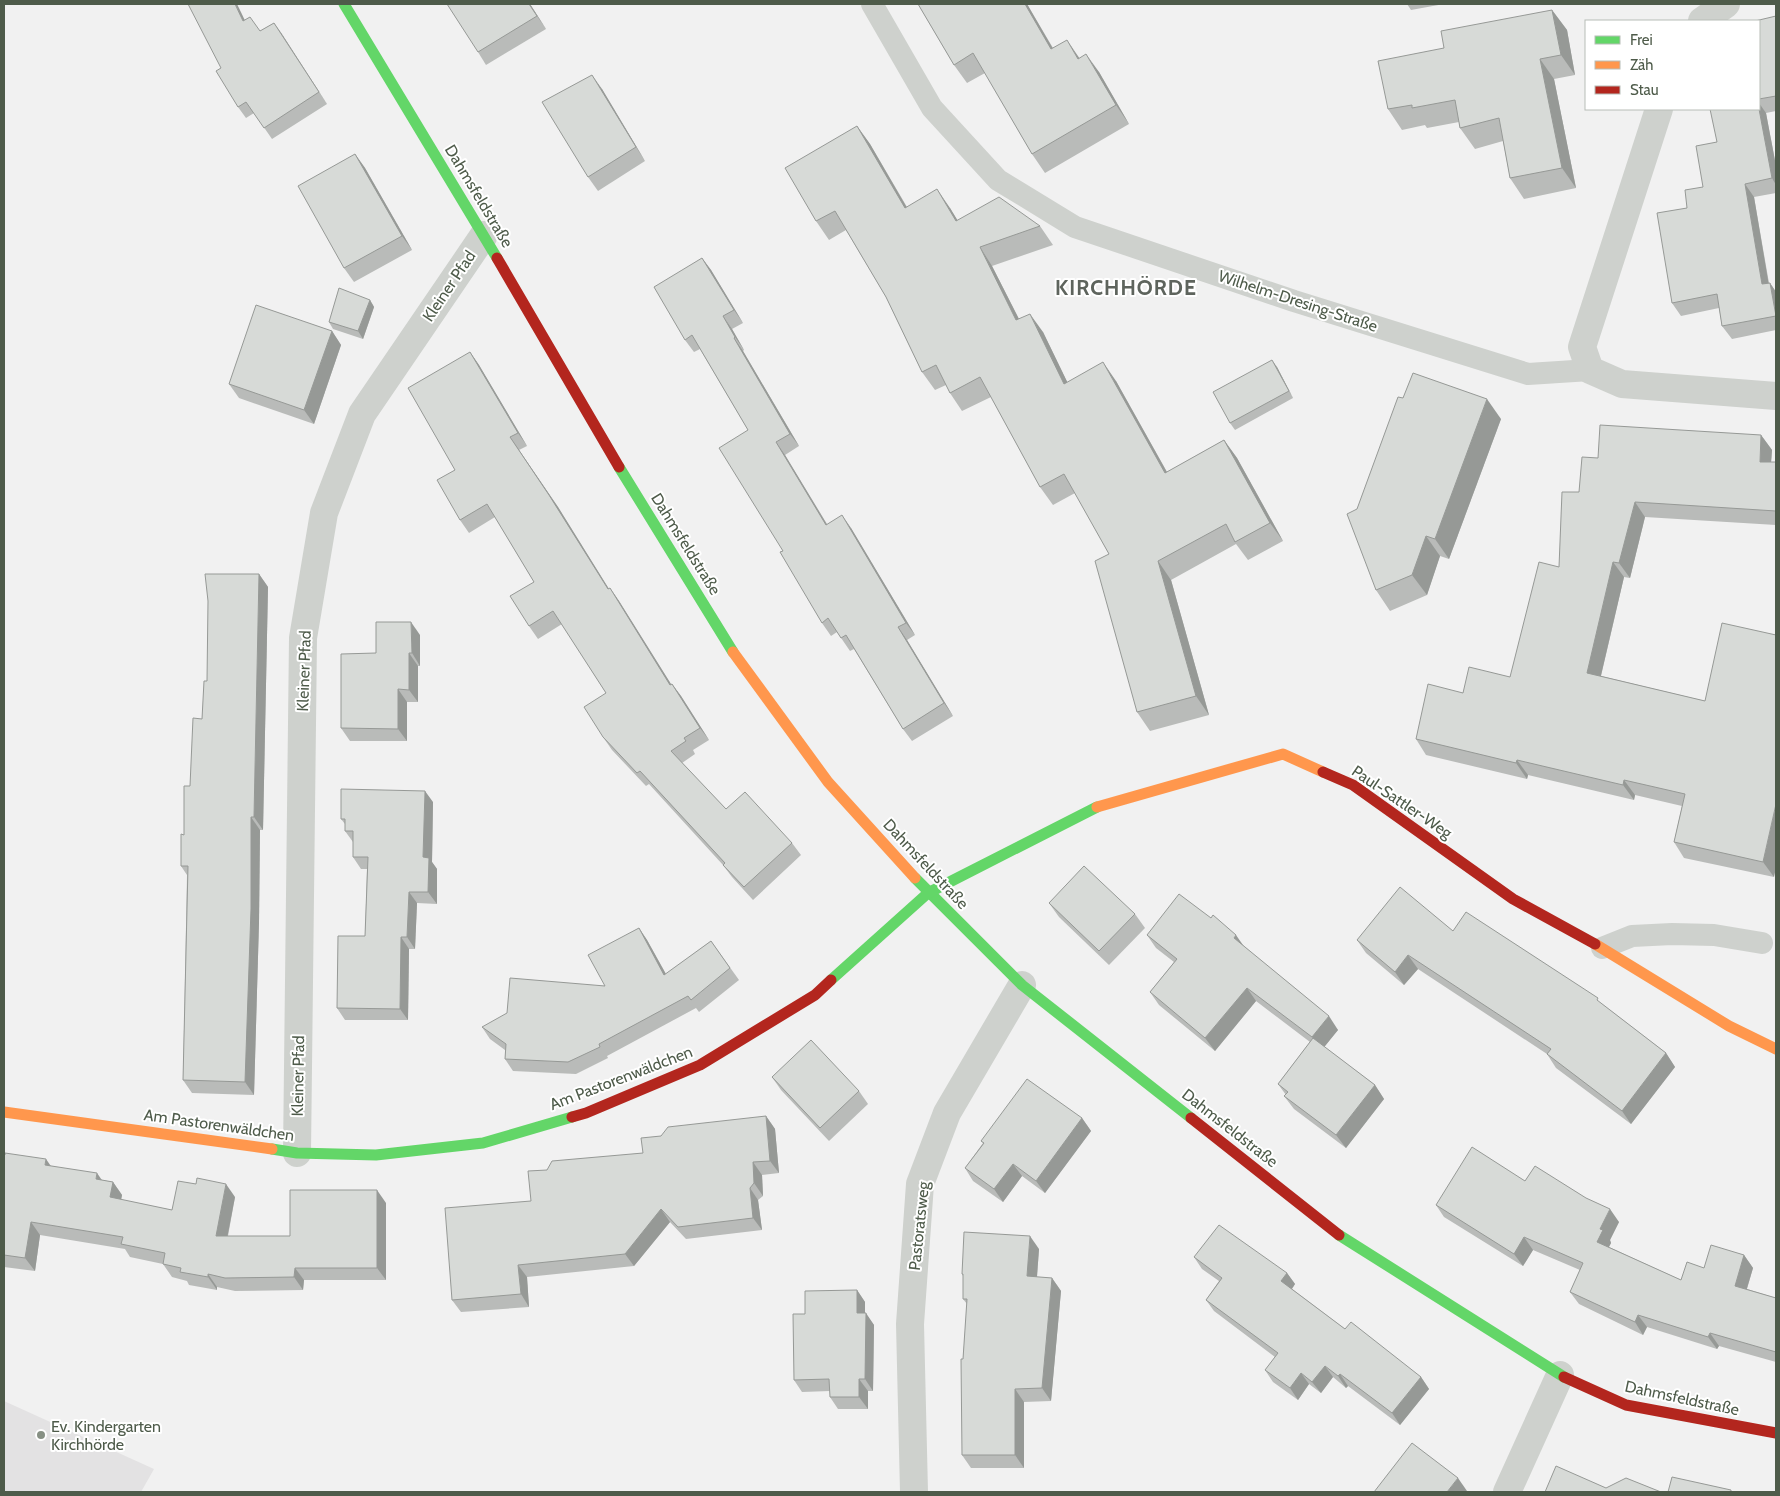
<svg xmlns="http://www.w3.org/2000/svg" width="1780" height="1496" font-family="Cabin,sans-serif">
  <rect width="100%" height="100%" fill="#f1f1f1"/>
  <polygon fill="#e3e2e3" points="4,1401 154,1469 141,1492 4,1492"/>
  <g fill="none" stroke-linecap="round" stroke-linejoin="round">
    <g stroke="#ced1cd" stroke-width="22">
      <polyline points="872,4 932,108 998,180 1075,227 1294,301 1528,374 1590,370"/>
      <polyline points="1602,948 1632,936 1672,934 1714,935 1762,943"/>
    </g>
    <g stroke="#ced1cd" stroke-width="28">
      <polyline points="1702,21 1726,4"/>
      <polyline points="1659,109 1582,347 1590,370 1622,384 1776,396"/>
      <polyline points="297,1153 303,638 324,513 362,414 484,235"/>
      <polyline points="914,1492 910,1324 920,1184 947,1113 1022,985"/>
      <polyline points="1507,1492 1560,1375"/>
    </g>
    <g stroke="#63d668" stroke-width="11">
      <polyline points="344,4 497,258"/>
      <polyline points="619,467 733,652"/>
      <polyline points="915,878 1022,985 1191,1118"/>
      <polyline points="831,980 928,893 1097,807"/>
      <polyline points="272,1149 297,1153 376,1155 483,1143 572,1117"/>
      <polyline points="1339,1235 1564,1377"/>
    </g>
    <g stroke="#ff974d" stroke-width="11">
      <polyline points="733,652 828,782 915,878"/>
      <polyline points="1097,807 1283,754 1323,772"/>
      <polyline points="1595,944 1729,1026 1776,1049"/>
      <polyline points="4,1112 272,1149"/>
    </g>
    <g stroke="#b3261e" stroke-width="11">
      <polyline points="497,258 619,467"/>
      <polyline points="1323,772 1353,785 1513,899 1595,944"/>
      <polyline points="572,1117 586,1113 700,1065 815,995 831,980"/>
      <polyline points="1191,1118 1339,1235"/>
      <polyline points="1564,1377 1626,1405 1776,1433"/>
    </g>
  </g>
  <g fill="#b9bbb9">
    <polygon points="530,4 546,29 486,65 478,52"/>
    <polygon points="918,4 1027,4 1053,48 1079,58 1099,72 1129,124 1045,173 1032,154 985,73 967,83 954,65"/>
    <polygon points="1407,4 1444,4 1411,10"/>
    <polygon points="1552,10 1567,30 1575,75 1554,79 1576,188 1524,199 1510,178 1503,141 1475,149 1460,128 1459,122 1427,128 1425,125 1402,130 1388,109 1444,48"/>
    <polygon points="1776,16 1776,111 1766,113 1776,166 1776,193 1754,197 1769,283 1770,283 1776,292 1776,330 1732,339 1722,326 1719,308 1681,316 1672,303 1687,208 1703,187 1717,142 1759,109 1759,21"/>
    <polygon points="245,20 260,31 274,23 327,104 272,139 254,113 246,118 238,107 221,68"/>
    <polygon points="602,89 645,161 598,191 588,177"/>
    <polygon points="857,126 870,144 907,207 950,208 957,220 1040,226 1053,245 992,266 1019,319 1043,332 1067,382 1116,381 1167,472 1224,440 1237,458 1283,541 1248,560 1236,544 1171,580 1209,715 1150,731 1137,712 1109,554 1075,493 1053,505 1040,487 991,397 962,411 950,393 946,385 935,390 922,372 886,297 846,230 829,240 816,221"/>
    <polygon points="355,154 365,168 412,250 354,282 344,268"/>
    <polygon points="702,258 711,270 743,323 732,329 744,350 743,351 799,446 785,455 827,524 851,528 915,635 907,640 953,716 912,741 903,729 854,649 850,651 837,632 831,636 822,623 783,551 748,430 700,349 694,352 685,340"/>
    <polygon points="370,300 374,307 363,339 333,329 329,322"/>
    <polygon points="332,331 341,345 314,424 239,398 229,384"/>
    <polygon points="470,352 479,365 527,446 519,450 558,507 609,589 610,588 619,601 671,684 672,684 681,696 709,740 693,750 695,754 682,763 726,809 792,843 801,855 753,900 732,877 723,865 649,784 646,786 612,750 603,737 606,693 562,624 538,639 529,626 534,582 495,517 469,533 460,520 455,470"/>
    <polygon points="1277,367 1293,398 1235,430 1230,423"/>
    <polygon points="1403,398 1501,419 1449,559 1440,556 1427,595 1390,611 1376,590 1357,509"/>
    <polygon points="1761,435 1772,450 1771,462 1776,462 1776,525 1645,517 1630,578 1624,577 1601,676 1705,701 1774,877 1684,858 1674,842 1682,806 1635,795 1634,800 1528,775 1527,779 1426,755 1416,739 1463,693 1510,677 1559,567 1579,492 1598,458"/>
    <polygon points="259,574 268,587 263,830 260,830 259,922 254,1095 192,1093 183,1080 187,875 181,866 190,786 202,719 207,681"/>
    <polygon points="420,635 420,666 418,666 418,702 407,702 407,741 350,741 341,728"/>
    <polygon points="433,802 432,862 437,869 437,904 417,903 415,949 409,949 408,1020 345,1020 337,1008 365,936 367,869 361,869 353,857 353,842 345,831 345,824 341,819"/>
    <polygon points="1049,903 1135,914 1145,928 1109,965 1059,917"/>
    <polygon points="639,928 647,940 666,974 711,941 739,980 699,1012 696,1008 607,1056 608,1058 576,1074 513,1071 505,1059 505,1050 490,1039 482,1027 605,986"/>
    <polygon points="1453,931 1602,1004 1666,1053 1675,1067 1631,1124 1556,1068 1547,1054 1418,969 1404,985 1366,953 1357,940"/>
    <polygon points="1147,935 1245,947 1338,1030 1324,1047 1375,1085 1384,1099 1346,1148 1294,1109 1284,1096 1286,1095 1278,1084 1310,1042 1256,1001 1215,1051 1159,1005 1150,992 1174,962 1156,948"/>
    <polygon points="772,1077 859,1091 868,1104 829,1141 781,1090"/>
    <polygon points="766,1116 775,1129 779,1173 762,1175 763,1196 758,1200 762,1230 686,1239 670,1222 634,1266 527,1277 529,1307 461,1312 452,1300 531,1201 547,1170 643,1153 661,1136"/>
    <polygon points="1082,1118 1091,1131 1045,1193 1022,1176 1003,1202 973,1181 965,1168 983,1143 981,1141"/>
    <polygon points="4,1154 51,1166 102,1180 113,1182 122,1195 121,1200 172,1210 235,1197 228,1236 290,1236 386,1203 386,1280 304,1280 303,1290 235,1291 217,1287 217,1290 189,1285 187,1281 172,1277 163,1264 130,1257 125,1249 40,1235 35,1271 4,1267"/>
    <polygon points="1525,1181 1619,1222 1610,1240 1611,1243 1609,1247 1681,1280 1704,1268 1744,1255 1753,1268 1747,1289 1776,1298 1776,1362 1719,1346 1717,1349 1647,1327 1643,1335 1579,1304 1570,1292 1580,1270 1533,1250 1523,1266 1444,1217 1436,1205"/>
    <polygon points="1039,1249 1037,1277 1052,1278 1061,1291 1051,1401 1024,1402 1024,1468 971,1468 962,1455 963,1359 967,1304 963,1299 963,1276 962,1274"/>
    <polygon points="1194,1257 1287,1273 1295,1284 1292,1289 1345,1329 1421,1377 1429,1389 1400,1425 1348,1386 1346,1388 1333,1377 1321,1393 1309,1384 1298,1400 1273,1382 1265,1370 1275,1357 1214,1311 1206,1300 1219,1281 1202,1269"/>
    <polygon points="857,1290 865,1302 865,1313 874,1325 873,1391 868,1391 868,1409 838,1409 830,1397 830,1391 802,1392 794,1380 805,1314"/>
  </g>
  <g fill="#969996">
    <polygon points="235,4 237,4 251,33 243,21"/>
    <polygon points="529,4 530,4 546,29 537,16"/>
    <polygon points="1025,4 1027,4 1064,68 1051,49"/>
    <polygon points="1552,10 1567,30 1575,75 1561,55"/>
    <polygon points="274,23 282,34 327,104 319,92"/>
    <polygon points="1067,40 1080,59 1078,59"/>
    <polygon points="1086,54 1099,72 1129,124 1116,105"/>
    <polygon points="1540,59 1554,79 1576,188 1562,168"/>
    <polygon points="592,75 602,89 645,161 636,147"/>
    <polygon points="1759,103 1766,113 1776,166 1776,185 1772,178 1759,109"/>
    <polygon points="857,126 870,144 918,227 905,208"/>
    <polygon points="355,154 365,168 412,250 402,236"/>
    <polygon points="1745,184 1754,197 1771,298 1762,284"/>
    <polygon points="937,189 950,208 969,239 956,221"/>
    <polygon points="980,247 992,266 1029,339 1016,320"/>
    <polygon points="702,258 711,270 743,323 734,310"/>
    <polygon points="1770,283 1776,292 1776,316"/>
    <polygon points="370,300 374,307 363,339 358,331"/>
    <polygon points="1030,314 1043,332 1077,402 1064,384"/>
    <polygon points="723,316 732,329 744,350 735,337"/>
    <polygon points="332,331 341,345 314,424 304,410"/>
    <polygon points="734,338 743,351 799,446 790,434"/>
    <polygon points="470,352 479,365 527,446 518,433"/>
    <polygon points="1272,360 1277,367 1293,398 1289,391"/>
    <polygon points="1103,362 1116,381 1178,492 1165,473"/>
    <polygon points="1487,399 1501,419 1449,559 1435,539"/>
    <polygon points="1761,435 1772,450 1770,477 1760,462"/>
    <polygon points="510,437 558,507 617,602 608,589"/>
    <polygon points="1224,440 1237,458 1283,541 1270,523"/>
    <polygon points="776,442 785,455 835,538 826,525"/>
    <polygon points="1635,502 1645,517 1630,578 1619,563"/>
    <polygon points="842,515 851,528 915,635 906,623"/>
    <polygon points="1426,536 1440,556 1427,595 1412,575"/>
    <polygon points="1158,561 1171,580 1209,715 1196,696"/>
    <polygon points="1613,562 1624,577 1598,688 1587,673"/>
    <polygon points="259,574 268,587 263,830 254,817"/>
    <polygon points="610,588 619,601 679,697 670,685"/>
    <polygon points="411,622 420,635 420,666 412,653"/>
    <polygon points="898,627 907,640 953,716 944,703"/>
    <polygon points="409,653 418,666 418,702 409,690"/>
    <polygon points="672,684 681,696 709,740 700,728"/>
    <polygon points="398,689 407,702 407,741 398,729"/>
    <polygon points="1517,760 1528,775 1527,779 1516,763"/>
    <polygon points="1624,780 1635,795 1634,800 1623,785"/>
    <polygon points="425,791 433,802 432,862 437,869 437,904 428,892 423,857"/>
    <polygon points="1776,804 1776,868 1774,877 1763,862"/>
    <polygon points="251,817 260,830 259,922 254,1095 245,1082"/>
    <polygon points="409,892 417,903 415,949 407,937"/>
    <polygon points="639,928 647,940 673,987 664,975"/>
    <polygon points="1236,935 1245,948 1234,938"/>
    <polygon points="401,937 409,949 408,1020 400,1009"/>
    <polygon points="1408,955 1418,969 1404,985 1395,972"/>
    <polygon points="1247,988 1256,1001 1215,1051 1205,1038"/>
    <polygon points="1329,1016 1338,1030 1321,1051 1312,1037"/>
    <polygon points="1666,1053 1675,1067 1631,1124 1622,1111"/>
    <polygon points="1375,1085 1384,1099 1346,1148 1336,1135"/>
    <polygon points="766,1116 775,1129 779,1173 770,1161"/>
    <polygon points="1082,1118 1091,1131 1045,1193 1036,1181"/>
    <polygon points="46,1159 55,1172 45,1165"/>
    <polygon points="753,1162 762,1175 763,1196 754,1183"/>
    <polygon points="1013,1164 1022,1176 1003,1202 994,1189"/>
    <polygon points="97,1173 106,1186 96,1179"/>
    <polygon points="113,1182 122,1195 119,1210 110,1197"/>
    <polygon points="226,1184 235,1197 225,1249 216,1236"/>
    <polygon points="750,1188 758,1200 762,1230 753,1218"/>
    <polygon points="377,1190 386,1203 386,1280 377,1268"/>
    <polygon points="661,1209 670,1222 634,1266 625,1254"/>
    <polygon points="1610,1209 1619,1222 1610,1240 1611,1243 1605,1254 1597,1242 1600,1229"/>
    <polygon points="31,1222 40,1235 35,1271 25,1258"/>
    <polygon points="1030,1236 1039,1249 1036,1289 1027,1276"/>
    <polygon points="1524,1237 1533,1250 1523,1266 1514,1254"/>
    <polygon points="1744,1255 1753,1268 1744,1298 1735,1286"/>
    <polygon points="518,1265 527,1277 529,1307 521,1294"/>
    <polygon points="295,1268 304,1280 303,1290 294,1277"/>
    <polygon points="1287,1273 1295,1284 1289,1293 1281,1281"/>
    <polygon points="208,1274 217,1287 217,1290 208,1277"/>
    <polygon points="1052,1278 1061,1291 1051,1401 1042,1388"/>
    <polygon points="857,1290 865,1302 865,1324 866,1313 874,1325 873,1391 865,1379 857,1313"/>
    <polygon points="1638,1315 1647,1327 1643,1335 1635,1322"/>
    <polygon points="1710,1333 1719,1346 1717,1349 1708,1337"/>
    <polygon points="1325,1366 1333,1377 1321,1393 1312,1382"/>
    <polygon points="1301,1373 1309,1384 1298,1400 1290,1388"/>
    <polygon points="1340,1374 1348,1386 1346,1388 1338,1376"/>
    <polygon points="1421,1377 1429,1389 1400,1425 1392,1413"/>
    <polygon points="859,1379 868,1391 868,1409 859,1397"/>
    <polygon points="1015,1389 1024,1402 1024,1468 1015,1455"/>
    <polygon points="1458,1478 1467,1491 1466,1492 1447,1492"/>
  </g>
  <g fill="#d7dad7" stroke="#969996">
    <polygon points="188,4 235,4 243,21 250,17 260,31 274,23 319,92 264,128 246,102 238,107 216,71 221,68"/>
    <polygon points="447,4 529,4 537,16 478,52"/>
    <polygon points="918,4 1025,4 1051,49 1067,40 1078,59 1086,54 1116,105 1032,154 973,53 954,65"/>
    <polygon points="1552,10 1561,55 1540,59 1562,168 1510,178 1499,118 1460,128 1455,100 1412,108 1412,105 1388,109 1378,61 1444,48 1441,31"/>
    <polygon points="1776,16 1776,96 1759,99 1759,21 1755,21"/>
    <polygon points="592,75 636,147 588,177 542,102"/>
    <polygon points="1710,109 1759,109 1772,178 1745,184 1762,284 1770,283 1776,316 1722,326 1717,294 1672,303 1657,213 1687,208 1685,190 1703,187 1696,146 1717,142"/>
    <polygon points="857,126 905,208 937,189 956,221 999,197 1040,226 980,247 1016,320 1030,314 1064,384 1103,362 1165,473 1224,440 1270,523 1235,542 1226,524 1158,561 1196,696 1137,712 1095,561 1109,554 1064,474 1040,487 980,377 950,393 936,365 922,372 886,297 835,211 816,221 785,168"/>
    <polygon points="355,154 402,236 344,268 298,186"/>
    <polygon points="702,258 734,310 723,316 735,337 734,338 790,434 776,442 826,525 842,515 906,623 898,627 944,703 903,729 846,635 841,638 828,618 822,623 780,552 783,551 719,448 748,430 692,335 685,340 654,287"/>
    <polygon points="339,288 370,300 358,331 329,322"/>
    <polygon points="256,305 332,331 304,410 229,384"/>
    <polygon points="470,352 518,433 510,437 549,495 608,589 610,588 670,685 672,684 700,728 684,738 686,741 671,751 726,809 745,792 792,843 744,887 723,865 725,863 640,771 637,773 603,737 584,707 606,693 553,611 529,626 510,596 534,582 487,504 460,520 437,480 455,470 408,388"/>
    <polygon points="1272,360 1289,391 1230,423 1213,392"/>
    <polygon points="1413,373 1487,399 1435,539 1426,536 1412,575 1376,590 1347,514 1357,509 1398,397 1403,398"/>
    <polygon points="1600,425 1761,435 1760,462 1776,462 1776,511 1635,502 1619,563 1613,562 1587,673 1705,701 1722,623 1776,635 1776,804 1763,862 1674,842 1685,794 1624,780 1623,785 1517,760 1516,763 1416,739 1428,684 1463,693 1469,667 1510,677 1539,562 1559,567 1562,492 1579,492 1582,457 1598,458"/>
    <polygon points="205,574 259,574 254,817 251,817 251,909 245,1082 183,1080 188,866 181,866 181,834 184,835 184,786 190,786 193,718 202,719 204,681 207,681 208,601"/>
    <polygon points="376,622 411,622 412,653 409,653 409,690 398,689 398,729 341,728 341,654 376,653"/>
    <polygon points="341,789 425,791 423,857 429,858 428,892 409,892 407,937 401,937 400,1009 337,1008 338,936 365,936 368,857 353,857 353,831 345,831 345,819 341,819"/>
    <polygon points="1084,866 1135,914 1099,951 1049,903"/>
    <polygon points="1400,887 1453,931 1466,912 1598,998 1597,1000 1666,1053 1622,1111 1547,1054 1551,1049 1408,955 1395,972 1357,940"/>
    <polygon points="1179,894 1211,918 1213,915 1236,935 1234,938 1329,1016 1312,1037 1247,988 1205,1038 1150,992 1177,959 1147,935"/>
    <polygon points="639,928 664,975 711,941 730,968 691,1000 688,996 599,1044 600,1047 568,1062 505,1059 506,1044 482,1027 507,1013 510,978 605,986 588,955"/>
    <polygon points="1313,1038 1375,1085 1336,1135 1284,1096 1288,1092 1278,1084"/>
    <polygon points="811,1040 859,1091 820,1128 772,1077"/>
    <polygon points="1027,1079 1082,1118 1036,1181 1013,1164 994,1189 965,1168 984,1143 981,1141"/>
    <polygon points="766,1116 770,1161 753,1162 754,1183 750,1188 753,1218 678,1227 661,1209 625,1254 518,1265 521,1294 452,1300 445,1208 531,1201 528,1171 547,1170 552,1161 643,1153 641,1138 661,1136 668,1127"/>
    <polygon points="1472,1147 1525,1181 1535,1166 1586,1198 1610,1209 1600,1229 1603,1230 1597,1242 1681,1280 1687,1262 1704,1268 1711,1245 1744,1255 1735,1286 1776,1298 1776,1352 1710,1333 1708,1337 1638,1315 1635,1322 1570,1292 1583,1263 1524,1237 1514,1254 1436,1205"/>
    <polygon points="5,1153 46,1159 45,1165 97,1173 96,1179 113,1182 110,1197 172,1210 178,1181 196,1184 197,1178 226,1184 216,1236 290,1236 290,1190 377,1190 377,1268 295,1268 294,1277 225,1278 208,1274 208,1277 180,1272 181,1268 163,1264 165,1253 121,1244 123,1237 31,1222 25,1258 4,1255 4,1154 5,1155"/>
    <polygon points="1219,1225 1287,1273 1281,1281 1345,1329 1351,1322 1421,1377 1392,1413 1340,1374 1338,1376 1325,1366 1312,1382 1301,1373 1290,1388 1265,1370 1278,1353 1206,1300 1222,1278 1194,1257"/>
    <polygon points="964,1232 1030,1236 1027,1276 1052,1278 1042,1388 1015,1389 1015,1455 962,1455 961,1359 963,1359 967,1299 963,1299 963,1274 962,1274"/>
    <polygon points="857,1290 857,1313 866,1313 865,1379 859,1379 859,1397 830,1397 829,1379 794,1380 793,1314 805,1314 805,1291"/>
    <polygon points="1412,1443 1458,1478 1447,1492 1374,1492"/>
    <polygon points="1556,1466 1606,1488 1626,1478 1661,1492 1545,1492"/>
    <polygon points="1672,1477 1731,1490 1731,1492 1668,1492"/>
  </g>
  <circle fill="#879084" stroke="#fff" stroke-width="2" cx="41" cy="1435" r="5"/>
  <g text-anchor="middle" dominant-baseline="central" stroke-width="4" stroke-linejoin="round" paint-order="stroke">
    <g font-size="16" fill="#4e5b4a" stroke="#fff">
      <text transform="translate(479 196) rotate(59)">Dahmsfeldstraße</text>
      <text transform="translate(449 286) rotate(-56)">Kleiner Pfad</text>
      <text transform="translate(1298 301) rotate(18)">Wilhelm-Dresing-Straße</text>
      <text transform="translate(686 544) rotate(58)">Dahmsfeldstraße</text>
      <text transform="translate(304 671) rotate(-88)">Kleiner Pfad</text>
      <text transform="translate(1402 802) rotate(34)">Paul-Sattler-Weg</text>
      <text transform="translate(926 864) rotate(47)">Dahmsfeldstraße</text>
      <text transform="translate(298 1076) rotate(-89)">Kleiner Pfad</text>
      <text transform="translate(621 1078) rotate(-21)">Am Pastorenwäldchen</text>
      <text transform="translate(219 1125) rotate(8)">Am Pastorenwäldchen</text>
      <text transform="translate(1230 1128) rotate(38)">Dahmsfeldstraße</text>
      <text transform="translate(919 1226) rotate(-84)">Pastoratsweg</text>
      <text transform="translate(1682 1398) rotate(12)">Dahmsfeldstraße</text>
    </g>
    <g font-size="16" fill="#4e5b4a" stroke="#fff" text-anchor="start">
      <text x="51" y="1426">Ev. Kindergarten<tspan x="51" dy="18">Kirchhörde</tspan></text>
    </g>
    <g font-size="21" font-weight="bold" letter-spacing="1" fill="#5e645d" stroke="#fff">
      <text x="1126" y="287">KIRCHHÖRDE</text>
    </g>
  </g>
  <rect width="1780" height="1496" fill="none" stroke="#4e5b4a" stroke-width="10"/>
  <rect x="1585" y="20" width="175" height="90" fill="#ffffff" stroke="#b8bdb7"/>
  <rect x="1595" y="36" width="25" height="8" fill="#63d668" stroke="#b8bdb7"/>
  <text x="1630" y="45" font-size="15" fill="#4e5b4a">Frei</text>
  <rect x="1595" y="61" width="25" height="8" fill="#ff974d" stroke="#b8bdb7"/>
  <text x="1630" y="70" font-size="15" fill="#4e5b4a">Zäh</text>
  <rect x="1595" y="86" width="25" height="8" fill="#b3261e" stroke="#b8bdb7"/>
  <text x="1630" y="95" font-size="15" fill="#4e5b4a">Stau</text>
</svg>
